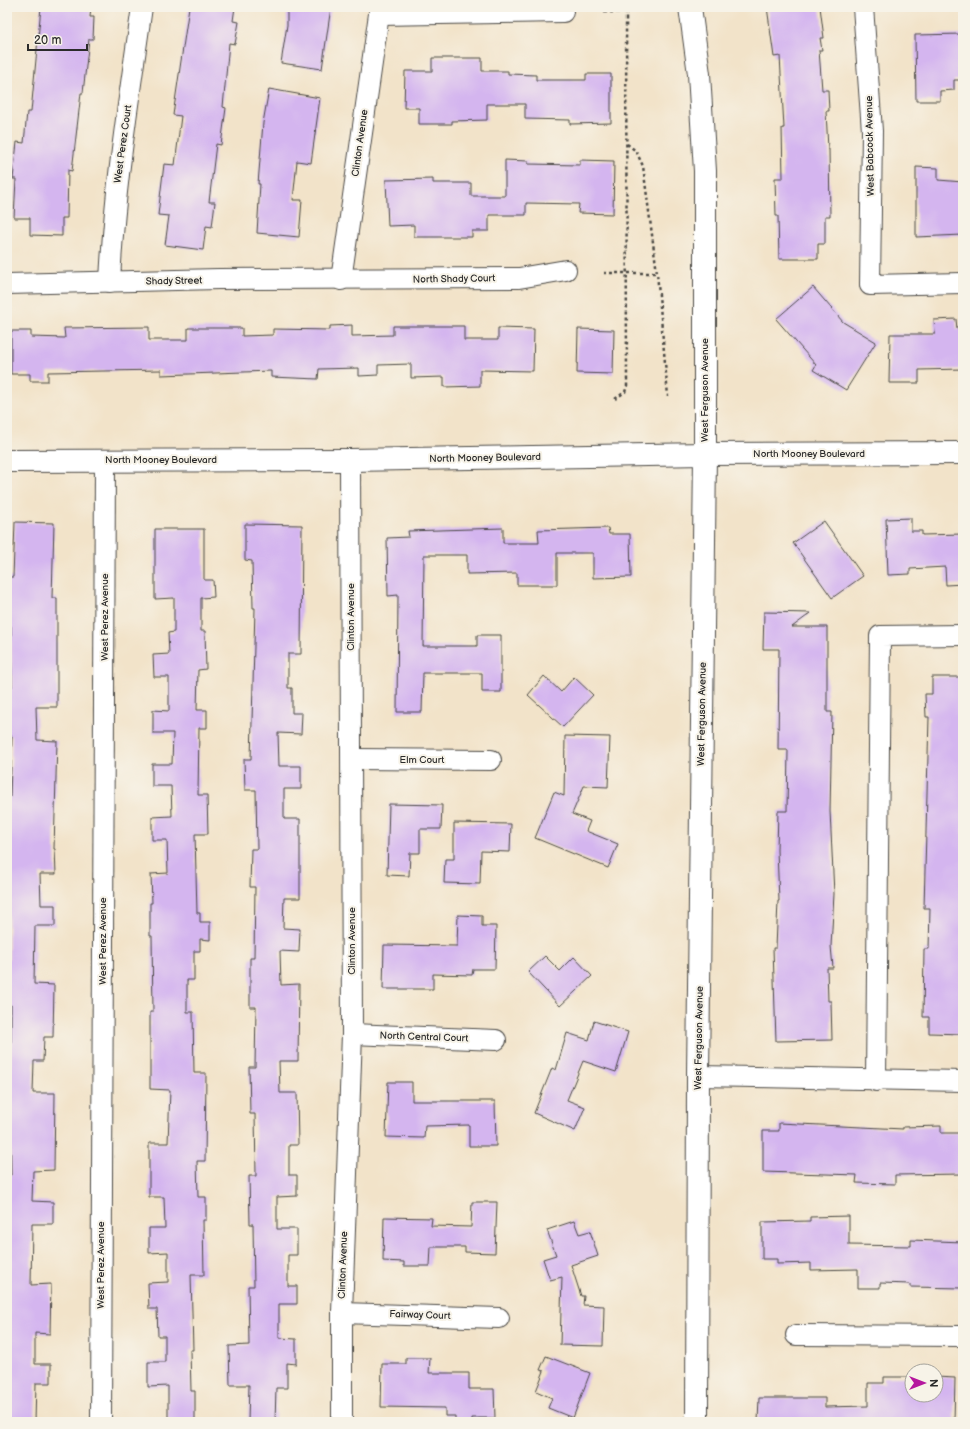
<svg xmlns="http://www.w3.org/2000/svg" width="970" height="1429" font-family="'Balsamiq Sans',sans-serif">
  <rect width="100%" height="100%" fill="#f7f3e8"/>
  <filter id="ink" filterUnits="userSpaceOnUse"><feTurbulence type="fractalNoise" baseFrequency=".025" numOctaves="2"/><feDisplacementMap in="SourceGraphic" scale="8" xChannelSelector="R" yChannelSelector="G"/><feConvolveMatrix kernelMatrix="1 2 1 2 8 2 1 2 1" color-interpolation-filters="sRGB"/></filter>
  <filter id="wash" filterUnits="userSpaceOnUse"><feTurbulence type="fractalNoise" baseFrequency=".012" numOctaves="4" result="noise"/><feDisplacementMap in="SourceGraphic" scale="16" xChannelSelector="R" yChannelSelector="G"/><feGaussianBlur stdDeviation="0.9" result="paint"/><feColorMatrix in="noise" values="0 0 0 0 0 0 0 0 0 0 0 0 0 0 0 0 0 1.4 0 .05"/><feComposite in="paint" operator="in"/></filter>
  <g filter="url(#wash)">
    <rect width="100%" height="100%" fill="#f2e3c9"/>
    <g id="blocks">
      <g fill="#d4b5ef">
        <polygon points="41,7 91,7 90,17 94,17 93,39 89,39 83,93 81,93 72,171 68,170 67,218 62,218 62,236 30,235 30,218 14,218 16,179 13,179 17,142 24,143 27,112 31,112"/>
        <polygon points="189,7 235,7 233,21 239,22 235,44 229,43 223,107 226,108 221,145 216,144 209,202 215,202 212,227 206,226 203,250 165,245 169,216 158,215 164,164 175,165 181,116 173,115"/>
        <polygon points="287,7 331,7 322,69 281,63 287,25"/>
        <polygon points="767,7 820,7 824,38 820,38 822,50 819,50 822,90 828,90 829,111 826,111 828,149 829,149 830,216 825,216 825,244 818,244 818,259 779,259 778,216 776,216 775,178 783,178 782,128 784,128 780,56 774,57"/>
        <polygon points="963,34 963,80 954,80 954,90 940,91 940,101 916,101 915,35"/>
        <polygon points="432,58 482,58 482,71 508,71 508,74 536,75 536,80 586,80 586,74 611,74 611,123 570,124 570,120 525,119 525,104 487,104 487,120 452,121 452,124 419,124 419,108 404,108 405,71 432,71"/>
        <polygon points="269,89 320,98 311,163 297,161 293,200 302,200 299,237 257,233 260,184 258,184 263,123"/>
        <polygon points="505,160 528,161 528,164 580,165 580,160 614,161 613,214 578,213 579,204 526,203 526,215 489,215 489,231 472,231 472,237 414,237 414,225 388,226 386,180 433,179 433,183 471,183 471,196 505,196"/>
        <polygon points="916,167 938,168 938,180 963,182 963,235 916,237"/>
        <polygon points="813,287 843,322 876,342 846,390 813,370 816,365 776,319"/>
        <polygon points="956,319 957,329 963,329 963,369 919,370 919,383 889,383 890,334 935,334 934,320"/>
        <polygon points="352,325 352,336 393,335 393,326 464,326 464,340 498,340 498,328 534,329 533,371 480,370 480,386 444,387 444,377 411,378 411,364 378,365 378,375 359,376 359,368 319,369 318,379 271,377 271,371 161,375 161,370 48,372 48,381 30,381 30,374 11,374 11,331 31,331 31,337 65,338 64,328 149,327 149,340 188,340 188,328 242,328 242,336 273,335 273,329 330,330 330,326"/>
        <polygon points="578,329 614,330 613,374 577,373"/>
        <polygon points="911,518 911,531 922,531 922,535 963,534 963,584 946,585 945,567 910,569 910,574 888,575 886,519"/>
        <polygon points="824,521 863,576 832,598 793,543"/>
        <polygon points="15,522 54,523 52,598 57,598 57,707 36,707 37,740 57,741 54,849 55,849 56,874 40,874 41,905 55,905 55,926 35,926 34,984 54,985 53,1037 44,1037 43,1061 34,1061 33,1093 55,1093 54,1170 33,1171 32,1201 53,1202 53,1224 32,1224 31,1285 51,1284 50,1334 35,1333 35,1364 51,1364 51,1383 36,1383 35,1422 7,1422 7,1175 11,1175 10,1114 7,1114 7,1066 11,1066 11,1005 7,1005 7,959 9,959 7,797 10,797 12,736 7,736 7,687 12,687 11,626 8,625 8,577 13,577"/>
        <polygon points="245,524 302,525 301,654 288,654 288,688 292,688 292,713 302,713 301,734 278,733 279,766 301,766 301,789 284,789 284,819 300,819 300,898 284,898 283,928 300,929 299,952 280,951 281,985 299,984 298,1061 279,1061 280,1093 297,1093 298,1145 289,1145 289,1175 297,1175 297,1196 277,1197 277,1229 297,1229 297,1255 288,1255 288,1286 297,1286 297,1304 279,1304 279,1338 296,1339 296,1364 287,1363 287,1388 276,1388 275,1422 248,1422 249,1385 230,1385 229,1346 249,1345 248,1286 254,1286 253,1224 250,1224 249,1176 256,1176 255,1114 250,1114 249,1067 255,1067 256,1007 250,1007 250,958 254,958 255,887 250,887 251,849 257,849 256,790 245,790 244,759 251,759 255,608 253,608 252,561 245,560"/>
        <polygon points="503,528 503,543 539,543 538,530 608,528 609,534 630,534 631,577 593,578 593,553 557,553 557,585 517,585 517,573 467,574 467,555 424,555 423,646 477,646 477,635 501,635 501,692 482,692 482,673 423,673 422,712 397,712 398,595 388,596 387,538 409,537 408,531"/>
        <polygon points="155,529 204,529 204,580 213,580 214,597 201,598 201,631 205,631 206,669 198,670 197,710 207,710 207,728 199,728 198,795 207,795 208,834 195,834 197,913 200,913 200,922 210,922 210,940 200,939 200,951 194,951 194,980 187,980 187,1012 193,1012 194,1073 206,1073 205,1161 197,1161 198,1197 206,1197 206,1220 203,1220 204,1275 191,1275 193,1350 190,1350 191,1391 195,1391 195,1422 168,1422 168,1386 148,1387 148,1362 165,1362 165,1336 158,1336 157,1309 149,1309 148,1283 168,1282 168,1252 149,1253 149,1228 165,1228 164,1197 149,1197 149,1143 168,1143 170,1090 150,1089 150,1012 153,1012 152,936 150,936 150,903 152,903 151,874 168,873 167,840 152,840 152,817 172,816 171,786 152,786 152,764 172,764 173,733 153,733 153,710 169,711 169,677 154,677 153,655 169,654 168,633 174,632 174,598 155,599"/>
        <polygon points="764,612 811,613 792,627 827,627 827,712 832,712 830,811 834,894 831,946 833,968 827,968 828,1001 831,1001 832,1040 776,1041 773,948 776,948 778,901 779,901 777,850 778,811 787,811 788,750 778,750 779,649 763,649"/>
        <polygon points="544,676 561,692 574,677 593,695 563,727 528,695"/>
        <polygon points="932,677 963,677 963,1034 929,1033 929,1017 923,1017 924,949 929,949 930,908 924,908 929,717 926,717 925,694 932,694"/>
        <polygon points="565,736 610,737 608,787 584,786 572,814 590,821 586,831 618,844 608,868 535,838 554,792 564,796"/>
        <polygon points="389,804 442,805 441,829 420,829 420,853 410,853 409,876 387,875"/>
        <polygon points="454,823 511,824 510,852 481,851 480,884 444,883 445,859 454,859"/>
        <polygon points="458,915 482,916 482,926 496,926 495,969 473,969 472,975 433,974 433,989 383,989 384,945 457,946"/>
        <polygon points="545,956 560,971 574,957 592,976 560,1006 528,972"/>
        <polygon points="594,1021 628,1032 616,1072 583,1061 567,1100 585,1107 575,1131 534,1113 552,1068 556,1070 567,1033 589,1040"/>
        <polygon points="388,1082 412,1082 412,1101 495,1101 496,1146 469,1146 469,1125 425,1126 424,1138 386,1137"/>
        <polygon points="779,1123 903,1129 903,1127 941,1126 941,1133 963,1133 963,1174 895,1175 895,1184 856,1183 857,1175 763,1172 763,1131 779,1131"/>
        <polygon points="472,1202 497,1202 495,1253 465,1252 465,1247 431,1247 430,1266 404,1266 404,1262 383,1261 384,1217 432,1218 431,1226 471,1227"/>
        <polygon points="849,1216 849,1245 911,1246 911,1240 963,1242 963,1288 910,1287 910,1284 880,1283 880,1288 858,1288 858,1269 811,1270 811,1263 777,1264 777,1259 762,1259 762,1222 810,1221 810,1217"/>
        <polygon points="574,1221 579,1234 590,1231 598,1256 571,1265 581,1296 584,1296 583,1305 604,1306 603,1346 560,1345 562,1277 550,1280 543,1259 556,1255 547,1230"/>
        <polygon points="546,1356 590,1373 573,1418 548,1408 552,1398 536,1391 544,1371 540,1370"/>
        <polygon points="406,1358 430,1358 429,1373 469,1373 469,1389 494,1389 495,1418 472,1418 472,1422 455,1422 455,1416 445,1416 445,1408 381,1407 382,1364 406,1364"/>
        <polygon points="884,1377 912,1377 912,1395 936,1395 936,1377 955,1378 954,1422 758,1422 759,1398 825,1398 825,1407 868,1406 868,1383 884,1383"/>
      </g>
    </g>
  </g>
  <g filter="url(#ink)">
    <use href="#blocks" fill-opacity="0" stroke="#494743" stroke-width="1"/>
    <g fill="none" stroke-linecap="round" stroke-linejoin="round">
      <g stroke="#494743" stroke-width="22">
        <g id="minor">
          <polyline points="863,7 872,131 870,285 963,283"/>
          <polyline points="379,15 563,12"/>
          <polyline points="341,280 380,7"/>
          <path d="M110 282C114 190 129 99 142 7"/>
          <polyline points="7,284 219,279 519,278 566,270"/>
          <polyline points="352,759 491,760"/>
          <polyline points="352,1034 496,1040"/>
          <polyline points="698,1076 963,1081"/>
          <polyline points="876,1081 880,636 963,635"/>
          <polyline points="342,1313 499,1318"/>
          <polyline points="796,1335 963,1336"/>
          <polyline points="101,1422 105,460"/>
          <polyline points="342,1422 342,1313 352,1034 350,460"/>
        </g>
      </g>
      <g stroke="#494743" stroke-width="24">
        <g id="tertiary">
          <polyline points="690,7 699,74 705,171 705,454 698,1076 697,1422"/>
          <polyline points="7,461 350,460 705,454 963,453"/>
        </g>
      </g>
      <g stroke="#494743" stroke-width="2.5" stroke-dasharray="3 3" stroke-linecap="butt">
        <polyline points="604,12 626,12"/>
        <polyline points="627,144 636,151 643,166 657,273 668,396"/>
        <polyline points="604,273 657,273"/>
        <polyline points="615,399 625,392 627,386 626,7"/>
      </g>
      <use href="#minor" stroke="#fff" stroke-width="20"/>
      <use href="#tertiary" stroke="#fff" stroke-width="22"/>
    </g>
  </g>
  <g text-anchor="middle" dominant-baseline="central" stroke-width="4" stroke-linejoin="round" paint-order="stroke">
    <g font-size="10" fill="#2b2b2b" stroke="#f7f3e8">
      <text transform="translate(360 143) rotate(-82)">Clinton Avenue</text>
      <text transform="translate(123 144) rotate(-82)">West Perez Court</text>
      <text transform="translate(870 146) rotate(-91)">West Babcock Avenue</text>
      <text transform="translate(454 279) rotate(-1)">North Shady Court</text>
      <text transform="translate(174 281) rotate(-1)">Shady Street</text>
      <text transform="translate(705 390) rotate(-90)">West Ferguson Avenue</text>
      <text x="809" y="454">North Mooney Boulevard</text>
      <text transform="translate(485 458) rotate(-1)">North Mooney Boulevard</text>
      <text x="161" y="460">North Mooney Boulevard</text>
      <text transform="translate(105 617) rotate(-90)">West Perez Avenue</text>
      <text transform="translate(351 617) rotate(-90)">Clinton Avenue</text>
      <text transform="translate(702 714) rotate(-89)">West Ferguson Avenue</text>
      <text x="422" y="760">Elm Court</text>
      <text transform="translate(103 941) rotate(-90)">West Perez Avenue</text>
      <text transform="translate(352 941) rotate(-90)">Clinton Avenue</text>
      <text transform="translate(424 1037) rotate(2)">North Central Court</text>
      <text transform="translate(699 1038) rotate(-89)">West Ferguson Avenue</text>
      <text transform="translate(101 1265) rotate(-90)">West Perez Avenue</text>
      <text transform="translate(343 1265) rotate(-88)">Clinton Avenue</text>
      <text transform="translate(420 1315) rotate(2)">Fairway Court</text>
    </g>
  </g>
  <rect width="970" height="1429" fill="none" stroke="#f7f3e8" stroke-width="24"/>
  <g transform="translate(924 1383) rotate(90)"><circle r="19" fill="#f7f3e8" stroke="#a5a39c"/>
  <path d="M0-3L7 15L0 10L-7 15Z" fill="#b5179e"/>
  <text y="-6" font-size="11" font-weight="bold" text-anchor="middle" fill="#2b2b2b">N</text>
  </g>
  <path d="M28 44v6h59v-6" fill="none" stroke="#2b2b2b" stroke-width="2"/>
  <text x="34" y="44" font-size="12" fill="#2b2b2b" stroke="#f7f3e8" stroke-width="3" paint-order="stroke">20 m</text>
</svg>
